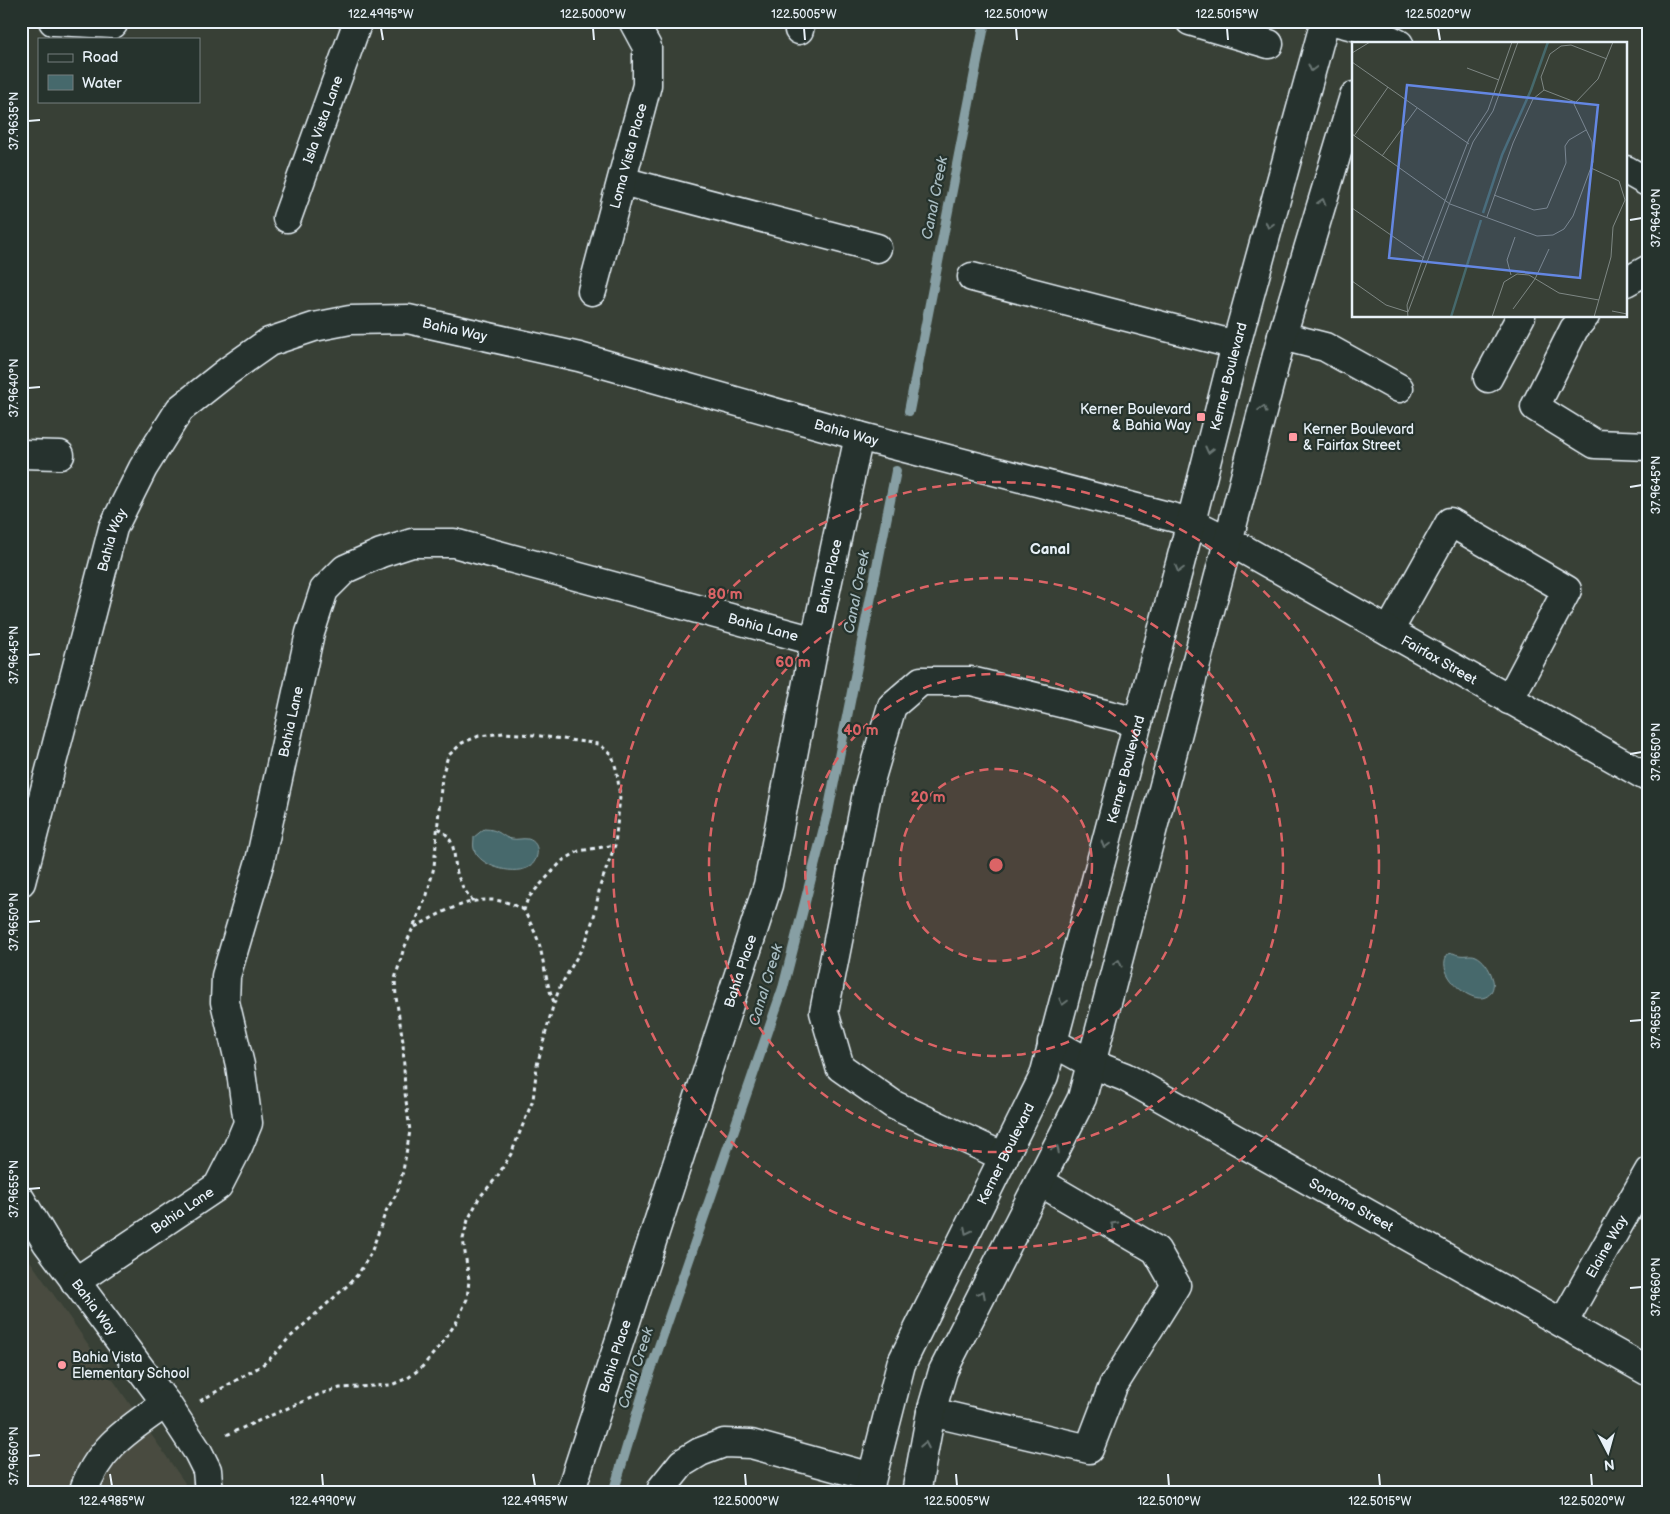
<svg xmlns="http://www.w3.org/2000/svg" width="1670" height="1514" font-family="'Balsamiq Sans',sans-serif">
  <rect width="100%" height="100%" fill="#384036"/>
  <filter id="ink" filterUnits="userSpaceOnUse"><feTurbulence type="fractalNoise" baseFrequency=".02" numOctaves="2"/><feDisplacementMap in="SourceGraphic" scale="10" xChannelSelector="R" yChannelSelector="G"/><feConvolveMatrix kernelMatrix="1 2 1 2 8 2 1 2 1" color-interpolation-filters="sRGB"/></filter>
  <g filter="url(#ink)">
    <polygon fill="#484c40" points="21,1248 185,1483 179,1493 21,1493"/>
    <g fill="#46696c" stroke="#879fa4">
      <path d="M484 829C501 829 502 838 512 839 517 840 523 838 528 839 543 843 538 864 527 868 511 875 479 866 474 849 473 845 474 841 474 837Z"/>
      <path d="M1453 953C1463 958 1470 953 1476 956 1483 959 1490 969 1492 977 1494 982 1494 987 1491 992 1479 1013 1432 974 1448 954Z"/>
    </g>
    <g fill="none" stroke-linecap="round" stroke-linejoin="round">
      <g stroke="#879fa4" stroke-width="10">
        <polyline points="909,411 985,21"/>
        <polyline points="613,1493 645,1387 783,988 828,812 896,471"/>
      </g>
      <g stroke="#e8f1f8" stroke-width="31">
        <g id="minor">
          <polyline points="53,21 113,24"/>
          <polyline points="1190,21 1269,44"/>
          <polyline points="1333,21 1373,31 1399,44"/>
          <polyline points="799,30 801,21"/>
          <polyline points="1626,170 1649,183"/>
          <polyline points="622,181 877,248"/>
          <path id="s1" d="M287 218 358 21"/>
          <polyline points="972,277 1236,345"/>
          <polyline points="1626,282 1649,269"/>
          <path id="s2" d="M592 291 647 85V47L633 21"/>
          <polyline points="1585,316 1574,329 1535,407 1595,444 1649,446"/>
          <polyline points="1282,336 1325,347 1399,388"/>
          <polyline points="1488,378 1521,316"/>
          <polyline points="21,454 60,455"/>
          <polyline points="1389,631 1450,522 1567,590 1509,700"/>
          <path id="s3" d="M21 882 113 528 143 468 180 409 228 371 269 342 314 327 350 320 408 319 579 357 859 436 1191 522 1229 541 1649 778"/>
          <path id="s4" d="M1052 1042 1092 1064 1125 1077 1649 1372"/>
          <polyline points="1004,1157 894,1105 840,1067 824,1012 868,788 892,706 921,681 971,681 1138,722"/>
          <path id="s5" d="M21 1200 47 1243 166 1403 198 1452 207 1470 209 1493"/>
          <path id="s6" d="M75 1282 218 1186 238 1147 248 1123 240 1065 225 1002 226 976 260 861 310 633 324 590 345 569 381 553 412 543H454L815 641"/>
          <path id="s7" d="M1563 1323 1649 1171"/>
          <polyline points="931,1412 1089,1449 1113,1386 1176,1285 1156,1250 1040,1182"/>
          <path d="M83 1493C97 1448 129 1429 166 1403"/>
          <path id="s8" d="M570 1493 768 885 815 641 859 436"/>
          <polyline points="661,1493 662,1488 682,1463 700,1452 724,1443 751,1444 871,1477"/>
          <path id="s9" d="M868 1493 901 1364 1044 1076 1191 522 1236 345 1325 21"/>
          <polyline points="916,1493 931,1412 943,1371 1082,1098 1282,336 1354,96"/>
        </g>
      </g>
      <g stroke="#e8f1f8" stroke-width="3" stroke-dasharray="4 4" stroke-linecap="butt">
        <path d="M438 828C461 842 450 860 460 881 463 889 468 895 473 901"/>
        <path d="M415 927C450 908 485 887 524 910"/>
        <path d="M554 1002C546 983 544 963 539 943 535 931 529 921 524 910L528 898 562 861 579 851 615 845"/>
        <polyline points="200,1401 261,1366 273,1356 288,1339 348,1285 359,1273 371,1253 386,1211 397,1193 403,1171 410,1131 405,1093 403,1042 396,997 395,979 403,951 427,895 434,867 442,776 448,756 462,743 479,736 504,733 533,735 599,744 612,755 617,772 620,797 615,845 600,886 595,913 586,941 560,987 553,1006 537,1065 533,1100 511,1154 497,1177 479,1198 468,1220 463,1239 469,1280 467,1299 457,1321 443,1342 422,1367 408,1378 391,1385 340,1388 320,1394 224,1436"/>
      </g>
      <use href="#minor" stroke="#26332d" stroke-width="28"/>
    </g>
    <defs><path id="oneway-chevron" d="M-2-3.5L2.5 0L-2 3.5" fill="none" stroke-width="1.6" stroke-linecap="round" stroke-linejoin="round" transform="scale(1.25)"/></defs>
    <g stroke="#6a7674">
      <use href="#oneway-chevron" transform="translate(1312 68) rotate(105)"/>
      <use href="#oneway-chevron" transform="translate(1322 202) rotate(-73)"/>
      <use href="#oneway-chevron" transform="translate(1269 225) rotate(105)"/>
      <use href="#oneway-chevron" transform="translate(1263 409) rotate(-75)"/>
      <use href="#oneway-chevron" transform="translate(1209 450) rotate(104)"/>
      <use href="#oneway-chevron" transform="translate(1179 569) rotate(105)"/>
      <use href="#oneway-chevron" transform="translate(1105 845) rotate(105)"/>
      <use href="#oneway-chevron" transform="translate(1118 963) rotate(-75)"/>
      <use href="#oneway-chevron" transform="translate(1063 1002) rotate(105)"/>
      <use href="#oneway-chevron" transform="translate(1056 1149) rotate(-63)"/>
      <use href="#oneway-chevron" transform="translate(1114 1225) rotate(-150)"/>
      <use href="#oneway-chevron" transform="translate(967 1231) rotate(117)"/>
      <use href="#oneway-chevron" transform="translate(982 1294) rotate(-63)"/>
      <use href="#oneway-chevron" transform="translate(925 1445) rotate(-79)"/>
    </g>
  </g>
  <path fill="none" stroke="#e8f1f8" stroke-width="2" d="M381 28 383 40M593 28 594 40M804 28 805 40M1016 28 1017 40M1227 28 1228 40M1438 28 1440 40M28 121 40 120M1630 220 1642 218M28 388 40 387M1630 487 1642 485M28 655 40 654M1630 754 1642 752M28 922 40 921M1630 1021 1642 1020M28 1189 40 1188M1630 1288 1642 1287M28 1456 40 1455M110 1474 112 1486M322 1474 323 1486M533 1474 535 1486M745 1474 746 1486M956 1474 957 1486M1168 1474 1169 1486M1379 1474 1380 1486M1591 1474 1592 1486"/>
  <circle cx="996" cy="865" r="96" fill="#db6466" fill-opacity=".12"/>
  <g fill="none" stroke="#db6466" stroke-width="2.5" stroke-dasharray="9 6">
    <circle cx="996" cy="865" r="96"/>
    <circle cx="996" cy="865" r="191"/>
    <circle cx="996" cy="865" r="287"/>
    <circle cx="996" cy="865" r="383"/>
  </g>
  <g fill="#ff9aa2" stroke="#26332d" stroke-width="2">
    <rect x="1196" y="412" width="10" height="10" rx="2.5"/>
    <rect x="1288" y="432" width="10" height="10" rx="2.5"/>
    <circle cx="62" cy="1365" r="5"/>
  </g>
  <g text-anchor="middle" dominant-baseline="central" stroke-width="4.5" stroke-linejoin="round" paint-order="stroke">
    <g font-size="14" fill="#e8f1f8" stroke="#26332d">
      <text stroke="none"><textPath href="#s1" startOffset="105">Isla Vista Lane</textPath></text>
      <text stroke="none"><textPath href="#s2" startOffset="140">Loma Vista Place</textPath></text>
      <text stroke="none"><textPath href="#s3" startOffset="804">Bahia Way</textPath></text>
      <text stroke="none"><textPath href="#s9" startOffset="1178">Kerner Boulevard</textPath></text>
      <text stroke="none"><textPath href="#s3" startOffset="1209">Bahia Way</textPath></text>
      <text stroke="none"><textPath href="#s3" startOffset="354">Bahia Way</textPath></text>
      <text stroke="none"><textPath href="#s8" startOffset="954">Bahia Place</textPath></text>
      <text stroke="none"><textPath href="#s6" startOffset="1254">Bahia Lane</textPath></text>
      <text stroke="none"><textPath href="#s3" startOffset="1849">Fairfax Street</textPath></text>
      <text stroke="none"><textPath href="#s6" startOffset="654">Bahia Lane</textPath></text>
      <text stroke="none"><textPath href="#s9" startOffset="772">Kerner Boulevard</textPath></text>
      <text stroke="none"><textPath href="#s8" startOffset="549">Bahia Place</textPath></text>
      <text stroke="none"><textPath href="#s9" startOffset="368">Kerner Boulevard</textPath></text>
      <text stroke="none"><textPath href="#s4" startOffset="341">Sonoma Street</textPath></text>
      <text stroke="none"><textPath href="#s6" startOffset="129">Bahia Lane</textPath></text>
      <text stroke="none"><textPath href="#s7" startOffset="88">Elaine Way</textPath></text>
      <text stroke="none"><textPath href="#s5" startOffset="130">Bahia Way</textPath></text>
      <text stroke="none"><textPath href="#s8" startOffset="144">Bahia Place</textPath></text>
    </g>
    <g font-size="14" fill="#e8f1f8" stroke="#26332d" text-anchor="start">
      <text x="1191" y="409" text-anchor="end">Kerner Boulevard<tspan x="1191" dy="16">&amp; Bahia Way</tspan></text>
      <text x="1303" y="429">Kerner Boulevard<tspan x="1303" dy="16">&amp; Fairfax Street</tspan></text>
      <text x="72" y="1357">Bahia Vista<tspan x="72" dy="16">Elementary School</tspan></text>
    </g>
    <g font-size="15" font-style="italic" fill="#a7bbc0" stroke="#26332d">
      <text transform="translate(935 198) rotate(-79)">Canal Creek</text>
      <text transform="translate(857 592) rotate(-79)">Canal Creek</text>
      <text transform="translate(766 985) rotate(-73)">Canal Creek</text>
      <text transform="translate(636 1368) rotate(-72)">Canal Creek</text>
    </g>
    <g font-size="15" font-weight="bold" fill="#e8f1f8" stroke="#26332d">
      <text x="1050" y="549">Canal</text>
    </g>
  </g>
  <g transform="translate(1352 42)">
    <rect width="275" height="275" fill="#384036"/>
    <path fill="none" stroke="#46696c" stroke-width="2.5" d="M131 171 150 113 179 48 196 0M99 275 129 178"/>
    <path fill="none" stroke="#7e8784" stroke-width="1" d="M0 11 18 0M0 20 117 102M115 26 147 38M223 60 192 48 189 35 198 12 209 4 219 3 255 17M0 92 98 162 185 194 201 193 212 187 221 174 241 120 240 100 222 62 246 37 261 0M2 94 36 45M30 114 65 66M239 126 267 139 273 158 261 185 259 215 242 275M142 153 182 168 195 166 214 121 213 104 217 98 234 88M0 166 72 216M135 175 161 101 181 57 192 48M159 233 155 218 163 195M0 239 34 263 56 270M161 267 183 237 197 207M260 269 275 272M56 270 121 100 141 69 166 0M56 275 55 263 71 216 117 97 136 68 160 0M140 275 152 240 165 232 177 233 207 251 247 258"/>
    <path fill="#6487e3" fill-opacity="0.15" stroke="#6487e3" stroke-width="2.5" d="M55 43 246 63 228 236 37 216Z"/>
    <rect width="275" height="275" fill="none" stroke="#e8f1f8" stroke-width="2.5"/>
  </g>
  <circle cx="996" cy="865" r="8" fill="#db6466" stroke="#26332d" stroke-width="2.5"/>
  <g font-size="15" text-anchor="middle" font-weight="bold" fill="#db6466" stroke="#26332d" stroke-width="4.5" stroke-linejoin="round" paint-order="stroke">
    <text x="725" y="599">80 m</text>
    <text x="793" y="667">60 m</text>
    <text x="861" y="735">40 m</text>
    <text x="928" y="802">20 m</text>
  </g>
  <rect width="1670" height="1514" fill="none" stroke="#26332d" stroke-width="55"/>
  <rect x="38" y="38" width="162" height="65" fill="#26332d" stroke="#747f7e"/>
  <rect x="48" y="54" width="25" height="8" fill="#26332d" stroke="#747f7e"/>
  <text x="82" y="62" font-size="15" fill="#e8f1f8">Road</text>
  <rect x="48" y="75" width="25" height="15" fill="#46696c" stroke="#747f7e"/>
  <text x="82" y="88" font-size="15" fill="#e8f1f8">Water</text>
  <g transform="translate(1608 1452) rotate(174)" stroke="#26332d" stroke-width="4" paint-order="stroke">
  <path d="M0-4L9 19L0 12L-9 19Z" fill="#e8f1f8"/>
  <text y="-8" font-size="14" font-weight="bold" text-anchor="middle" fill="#e8f1f8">N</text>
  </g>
  <rect x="28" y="28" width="1614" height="1458" fill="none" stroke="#e8f1f8" stroke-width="2"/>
  <g font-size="12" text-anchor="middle" fill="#e8f1f8">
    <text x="381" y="18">122.4995°W</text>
    <text x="593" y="18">122.5000°W</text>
    <text x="804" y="18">122.5005°W</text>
    <text x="1016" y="18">122.5010°W</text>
    <text x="1227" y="18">122.5015°W</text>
    <text x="1438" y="18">122.5020°W</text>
    <text transform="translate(14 121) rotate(-90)" y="4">37.9635°N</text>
    <text transform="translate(1656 218) rotate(-90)" y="4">37.9640°N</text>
    <text transform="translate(14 388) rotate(-90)" y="4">37.9640°N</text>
    <text transform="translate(1656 485) rotate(-90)" y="4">37.9645°N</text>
    <text transform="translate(14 655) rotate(-90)" y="4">37.9645°N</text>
    <text transform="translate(1656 752) rotate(-90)" y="4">37.9650°N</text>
    <text transform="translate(14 922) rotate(-90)" y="4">37.9650°N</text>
    <text transform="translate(1656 1020) rotate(-90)" y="4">37.9655°N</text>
    <text transform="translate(14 1189) rotate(-90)" y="4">37.9655°N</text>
    <text transform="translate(1656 1287) rotate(-90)" y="4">37.9660°N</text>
    <text transform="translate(14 1456) rotate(-90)" y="4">37.9660°N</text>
    <text x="112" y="1505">122.4985°W</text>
    <text x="323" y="1505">122.4990°W</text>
    <text x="535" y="1505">122.4995°W</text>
    <text x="746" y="1505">122.5000°W</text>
    <text x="957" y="1505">122.5005°W</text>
    <text x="1169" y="1505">122.5010°W</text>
    <text x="1380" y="1505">122.5015°W</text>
    <text x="1592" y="1505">122.5020°W</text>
  </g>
</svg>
